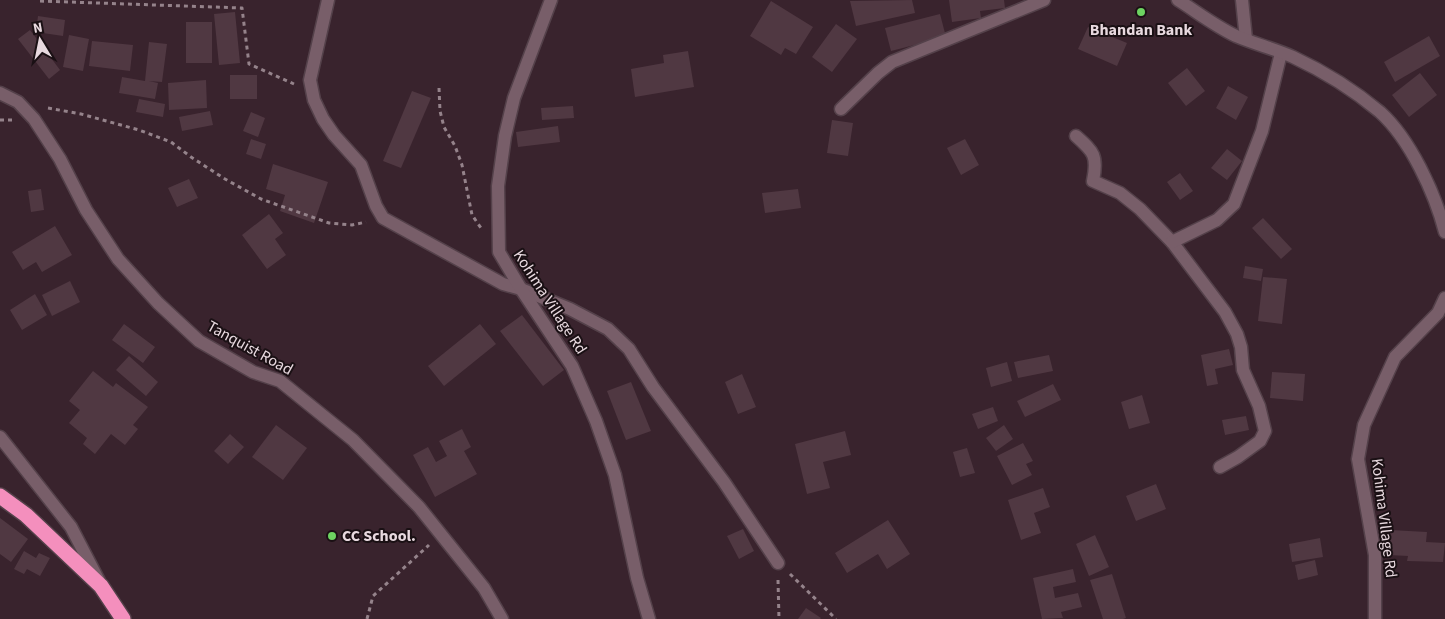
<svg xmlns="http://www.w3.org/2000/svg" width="1445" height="619" font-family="'Source Sans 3',sans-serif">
  <rect width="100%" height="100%" fill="#39232d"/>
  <g fill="#503842">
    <polygon points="912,0 915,13 856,26 850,1"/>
    <polygon points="949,0 1004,0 1005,8 980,11 981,18 952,22"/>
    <polygon points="771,1 813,27 796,54 785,48 781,55 750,36"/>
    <polygon points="235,12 240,63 219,65 214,14"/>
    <polygon points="940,14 946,37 891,51 885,28"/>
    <polygon points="38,16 65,20 63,36 36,32"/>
    <rect x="186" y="22" width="26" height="41"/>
    <polygon points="836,24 857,39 832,72 812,57"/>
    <polygon points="1088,27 1127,43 1117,66 1078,49"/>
    <polygon points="30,30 60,70 49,79 18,39"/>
    <polygon points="69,35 89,39 83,71 63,67"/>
    <polygon points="1429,36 1440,56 1395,82 1384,62"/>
    <polygon points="92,41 133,45 130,71 89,66"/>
    <polygon points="149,42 167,44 162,82 149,81 158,83 155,99 119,93 122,77 145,81"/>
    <polygon points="688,51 694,87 635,97 631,69 664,63 663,55"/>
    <polygon points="1187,68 1205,91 1186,106 1168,83"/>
    <polygon points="1420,73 1437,95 1409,117 1392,95"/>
    <rect x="230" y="75" width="27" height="24"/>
    <polygon points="206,80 207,108 169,110 168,83"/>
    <polygon points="1228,86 1248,97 1236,120 1216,108"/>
    <polygon points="412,91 431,98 401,168 383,161"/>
    <polygon points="139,99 165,104 163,117 136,112"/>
    <polygon points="573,106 574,118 542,120 541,108"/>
    <polygon points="210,111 213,125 182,131 179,117"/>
    <polygon points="251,112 265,118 258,137 243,131"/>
    <polygon points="832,120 853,123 848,156 827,153"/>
    <polygon points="558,126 560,142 518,147 516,132"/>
    <polygon points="251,139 266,144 261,159 246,154"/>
    <polygon points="965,139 979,165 961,175 947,148"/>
    <polygon points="1227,149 1242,161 1227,180 1211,168"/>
    <polygon points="273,164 328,182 314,223 280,211 285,195 266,189"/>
    <polygon points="1180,173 1193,191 1180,200 1167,182"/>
    <polygon points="189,179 198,198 177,207 168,188"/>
    <polygon points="41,189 44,210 31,212 28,191"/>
    <polygon points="798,189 801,208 765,213 762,193"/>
    <polygon points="269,214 283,233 275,239 286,255 267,269 242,235"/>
    <polygon points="1263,218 1292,249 1281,259 1252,228"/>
    <polygon points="55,226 72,255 42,272 36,262 23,270 12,252"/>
    <polygon points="1245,266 1263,269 1261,281 1243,278"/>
    <polygon points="1263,277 1287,279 1282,324 1258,321"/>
    <polygon points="70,281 80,302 52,316 42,295"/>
    <polygon points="35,294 47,315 22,330 10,310"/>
    <polygon points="522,315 564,370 543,386 500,331"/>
    <polygon points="124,324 155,347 143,363 112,340"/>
    <polygon points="480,324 496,344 444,386 428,366"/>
    <polygon points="1229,349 1233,365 1215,369 1218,384 1207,386 1201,355"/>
    <polygon points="1049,355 1053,371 1018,378 1014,362"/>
    <polygon points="129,356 158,382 146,396 116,370"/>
    <polygon points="1007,362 1012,381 991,387 986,368"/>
    <polygon points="93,371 113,387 116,383 148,407 133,425 138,429 125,445 111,434 95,454 83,444 87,438 69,423 80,410 69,401"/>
    <polygon points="1272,372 1305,374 1303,401 1270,398"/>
    <polygon points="742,374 756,407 738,414 725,382"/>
    <polygon points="631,382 651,431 626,440 607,391"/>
    <polygon points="1053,384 1061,400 1025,417 1017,401"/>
    <polygon points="1142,395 1150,423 1129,429 1121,402"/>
    <polygon points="993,407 998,421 978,429 972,414"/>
    <polygon points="1246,416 1249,430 1225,435 1222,420"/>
    <polygon points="276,425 307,448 283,480 252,457"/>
    <polygon points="1004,425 1013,439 996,451 986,438"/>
    <polygon points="462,429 471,447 464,451 477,474 435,497 413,455 428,447 436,462 447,456 439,441"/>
    <polygon points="845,431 851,455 823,462 830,488 807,494 795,444"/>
    <polygon points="230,434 244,447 228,464 214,451"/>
    <polygon points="1023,443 1033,461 1026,464 1032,475 1012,485 997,456"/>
    <polygon points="967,448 975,473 960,477 953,452"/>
    <polygon points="1156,484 1166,509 1136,521 1126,496"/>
    <polygon points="1043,488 1050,507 1034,513 1041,533 1021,540 1008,500"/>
    <polygon points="0,518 28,539 11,562 0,554"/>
    <polygon points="888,520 910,554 887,569 878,554 847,573 835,553"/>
    <polygon points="743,529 754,551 739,559 727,536"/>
    <polygon points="1390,530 1427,532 1426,542 1445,543 1443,562 1407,561 1408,556 1389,555"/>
    <polygon points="1095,535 1109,567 1089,576 1076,544"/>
    <polygon points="1320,538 1323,557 1292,562 1289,544"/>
    <polygon points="24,551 36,558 39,553 50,558 40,576 27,569 24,574 14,569"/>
    <polygon points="1315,560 1318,575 1298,580 1295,565"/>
    <polygon points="1073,569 1076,582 1053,587 1055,598 1078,593 1082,607 1061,612 1063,618 1042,619 1033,578"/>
    <polygon points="1112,574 1126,618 1123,619 1103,619 1090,580"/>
    <polygon points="806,608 821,618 820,619 798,619"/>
  </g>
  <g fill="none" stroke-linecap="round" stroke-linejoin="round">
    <g stroke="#54414a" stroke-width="15">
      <g id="street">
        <polyline points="328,0 310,80 314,100 323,119 334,135 361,165 376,206 383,218 503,284 521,289 570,309 608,329 629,349 653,387 724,482 778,563"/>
        <polyline points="1242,0 1246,39"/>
        <polyline points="841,109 878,73 892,62 1044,0"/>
        <path d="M1076 136C1094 152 1098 156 1093 181L1120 193 1140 209 1172 242 1225 312 1237 334 1241 347 1243 370 1259 406 1265 431 1260 441 1238 457 1220 467"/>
        <polyline points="1172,242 1217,220 1234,204 1262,131 1281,53"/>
      </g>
    </g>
    <g stroke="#54414a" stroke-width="15">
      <g id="secondary">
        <polyline points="551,0 514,98 505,136 498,186 499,252 521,289 572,366 596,421 615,475 637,578 649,619"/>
        <path d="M1178 0C1197 12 1215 26 1236 36 1255 44 1275 49 1293 57 1323 71 1355 91 1380 112 1410 139 1435 193 1445 232"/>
        <polyline points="0,93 18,102 34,119 60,159 86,210 118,259 158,303 199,341 253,372 280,381 353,440 419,507 484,588 502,619"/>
        <polyline points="0,437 71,527 99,581"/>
        <polyline points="1375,619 1375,555 1358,459 1364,425 1395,357 1438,313 1445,298"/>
      </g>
    </g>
    <g stroke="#54414a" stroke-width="18">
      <polyline id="highway" points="0,496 26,515 101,586 123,619"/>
    </g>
    <g stroke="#95838b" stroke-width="3" stroke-dasharray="4 4" stroke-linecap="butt">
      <polyline points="40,1 242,8 249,64 294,84"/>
      <polyline points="439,88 440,111 444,127 455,146 462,165 472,215 481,228"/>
      <polyline points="48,108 81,114 139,130 171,142 191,157 225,179 261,199 329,223 352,225 366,222"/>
      <polyline points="0,120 12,120"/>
      <polyline points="790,574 836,619"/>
      <polyline points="778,580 779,619"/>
      <polyline points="367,619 373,596 429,545"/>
    </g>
    <use href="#street" stroke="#785e69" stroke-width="12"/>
    <use href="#secondary" stroke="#785e69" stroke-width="12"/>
    <use href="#highway" stroke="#f48fbd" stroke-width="15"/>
  </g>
  <g fill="#6dd361" stroke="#1a1014" stroke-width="2">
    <circle cx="1141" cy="12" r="5"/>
    <circle cx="332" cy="536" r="5"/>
  </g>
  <g text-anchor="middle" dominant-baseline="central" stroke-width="4" stroke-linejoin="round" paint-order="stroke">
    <g font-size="16" font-weight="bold" fill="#e8d9df" stroke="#1a1014">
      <text x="1141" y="30">Bhandan Bank</text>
      <text x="342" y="536" text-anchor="start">CC School.</text>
    </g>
    <g font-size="16" fill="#e8d9df" stroke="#1a1014">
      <text transform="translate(550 302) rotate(57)">Kohima Village Rd</text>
      <text transform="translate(250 348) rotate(29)">Tanquist Road</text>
      <text transform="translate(1384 518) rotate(83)">Kohima Village Rd</text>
    </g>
  </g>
  <g transform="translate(40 40) rotate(350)" stroke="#1a1014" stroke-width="4" paint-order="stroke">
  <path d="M0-4L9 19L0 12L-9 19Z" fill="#e8d9df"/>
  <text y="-8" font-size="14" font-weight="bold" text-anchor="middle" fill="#e8d9df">N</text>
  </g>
</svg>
